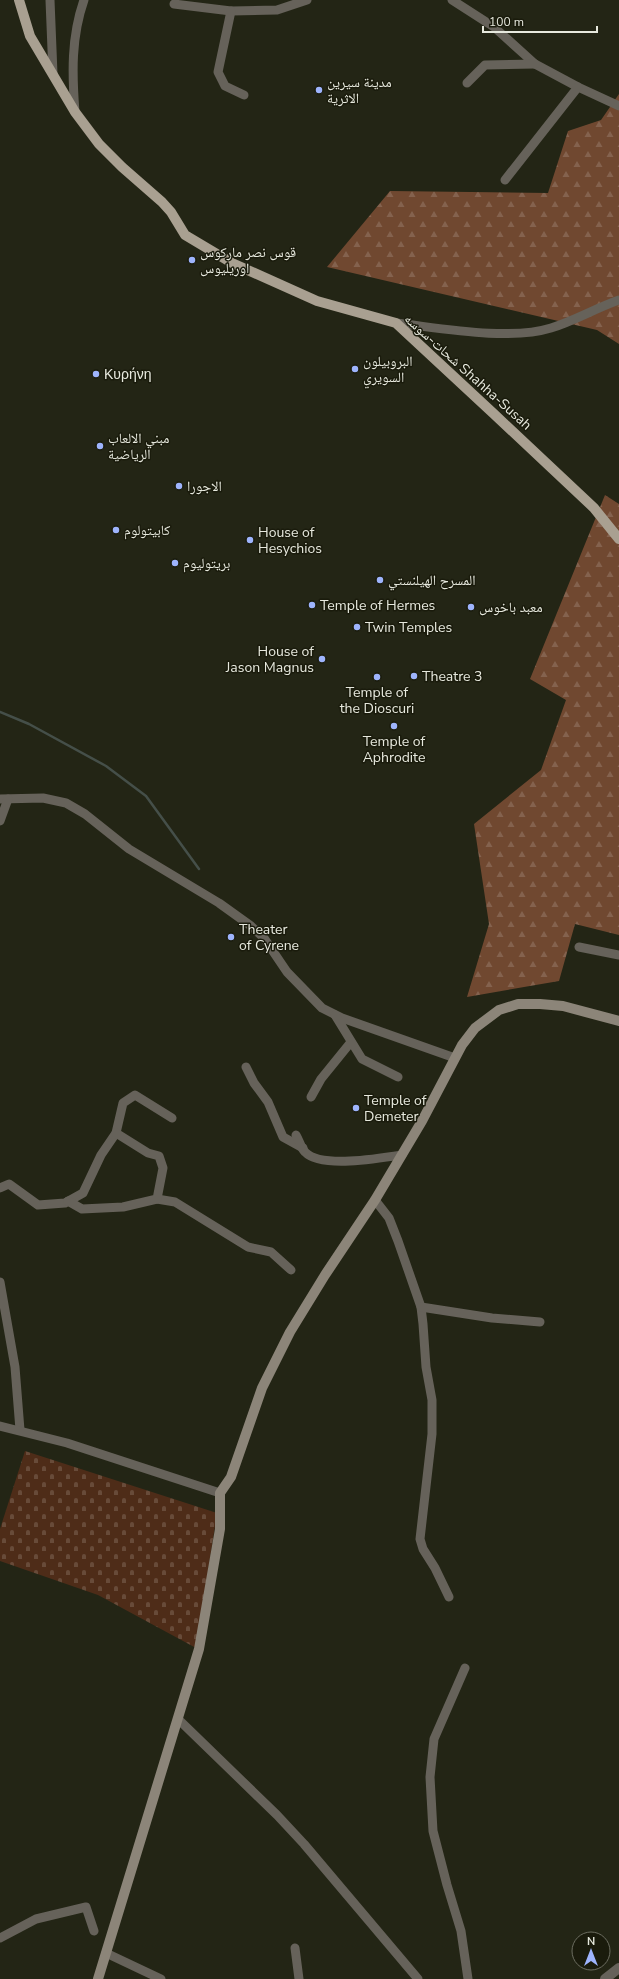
<svg xmlns="http://www.w3.org/2000/svg" width="619" height="1979" font-family="'Nunito Sans','Noto Naskh Arabic',sans-serif">
  <defs>
    <pattern id="forest-firs" width="22" height="20" patternUnits="userSpaceOnUse"><rect width="22" height="20" fill="#704830"/><path d="M5 1l3.5 6h-7zM16 11l3.5 6h-7z" fill="#84624e"/></pattern>
    <pattern id="cemetery-stones" width="16" height="16" patternUnits="userSpaceOnUse"><rect width="16" height="16" fill="#4e2c18"/><path d="M2 7V4a2 2 0 0 1 4 0v3zM10 15v-3a2 2 0 0 1 4 0v3z" fill="#684b39"/></pattern>
  </defs>
  <rect width="100%" height="100%" fill="#232515"/>
  <g fill="url(#forest-firs)">
    <polygon points="619,94 619,344 597,330 327,267 390,191 548,193 568,131 601,120"/>
    <polygon points="605,495 619,504 619,935 575,924 559,981 467,997 489,924 474,824 541,770 566,700 530,679"/>
  </g>
  <polygon fill="url(#cemetery-stones)" points="25,1451 217,1513 196,1648 98,1595 0,1561 0,1529"/>
  <g fill="none" stroke-linecap="round" stroke-linejoin="round">
    <polyline stroke="#454f49" stroke-width="2.5" points="0,712 29,724 106,766 146,796 199,869"/>
    <g stroke="#66625a" stroke-width="9">
      <polyline points="50,0 53,74"/>
      <polyline points="452,0 494,27 535,64 578,87 619,106"/>
      <polyline points="174,4 231,11 277,10 307,0"/>
      <polyline points="231,11 218,72 225,86 244,95"/>
      <polyline points="467,83 485,65 535,64"/>
      <path d="M75 112C72 74 71 37 84 0"/>
      <polyline points="505,180 578,87"/>
      <path d="M396 323C440 328 509 341 551 328 574 321 596 308 619 300"/>
      <polyline points="0,799 43,798 66,803 85,814 129,849 219,903 251,926 264,938 287,972 322,1008 342,1018 455,1058"/>
      <polyline points="0,821 8,799"/>
      <polyline points="579,947 619,955"/>
      <polyline points="335,1015 362,1059 398,1077"/>
      <polyline points="246,1067 254,1083 268,1102 283,1137 303,1148"/>
      <polyline points="311,1097 321,1079 351,1042"/>
      <path d="M296 1135C299 1140 301 1148 305 1152 321 1169 380 1158 402 1155"/>
      <polyline points="0,1188 9,1184 38,1205 65,1203 83,1193 101,1155 116,1133 123,1103 135,1095 172,1118"/>
      <polyline points="157,1199 175,1202 248,1247 271,1252 291,1270"/>
      <polyline points="375,1200 389,1218 398,1241 421,1307 423,1324 426,1367 432,1400 432,1434 420,1539 423,1549 435,1568 449,1597"/>
      <polyline points="68,1201 82,1209 123,1207 157,1199 163,1168 159,1156 148,1153 116,1133"/>
      <polyline points="0,1282 15,1367 20,1430"/>
      <polyline points="421,1307 492,1318 540,1322"/>
      <polyline points="0,1426 67,1443 220,1493"/>
      <polyline points="465,1668 434,1739 430,1777 433,1831 447,1885 461,1931 468,1979"/>
      <polyline points="178,1719 277,1815 304,1844 418,1979"/>
      <polyline points="0,1938 36,1919 86,1907 94,1931"/>
      <polyline points="295,1948 299,1979"/>
      <polyline points="106,1953 161,1979"/>
    </g>
    <polyline stroke="#66625a" stroke-width="10" points="605,1979 619,1968"/>
    <polyline stroke="#8c8579" stroke-width="10" points="98,1979 199,1649 220,1529 220,1493 231,1477 262,1388 290,1332 325,1275 375,1200 422,1121 462,1045 475,1028 499,1010 518,1004 540,1004 563,1006 619,1021"/>
    <polyline stroke="#a9a091" stroke-width="10" points="19,0 30,36 75,112 99,144 122,167 162,202 171,212 185,235 232,263 317,301 396,323 494,414 594,508 619,539"/>
  </g>
  <g fill="#9eb4fd" stroke="#1a1b0c" stroke-width="1.5">
    <circle cx="319" cy="90" r="4"/>
    <circle cx="192" cy="260" r="4"/>
    <circle cx="355" cy="369" r="4"/>
    <circle cx="96" cy="374" r="4"/>
    <circle cx="100" cy="446" r="4"/>
    <circle cx="179" cy="486" r="4"/>
    <circle cx="116" cy="530" r="4"/>
    <circle cx="250" cy="540" r="4"/>
    <circle cx="175" cy="563" r="4"/>
    <circle cx="380" cy="580" r="4"/>
    <circle cx="312" cy="605" r="4"/>
    <circle cx="471" cy="607" r="4"/>
    <circle cx="357" cy="627" r="4"/>
    <circle cx="322" cy="659" r="4"/>
    <circle cx="414" cy="676" r="4"/>
    <circle cx="377" cy="677" r="4"/>
    <circle cx="394" cy="726" r="4"/>
    <circle cx="231" cy="937" r="4"/>
    <circle cx="356" cy="1108" r="4"/>
  </g>
  <g text-anchor="middle" dominant-baseline="central" stroke-width="3" stroke-linejoin="round" paint-order="stroke">
    <g font-size="14" fill="#e7e9de" stroke="#1a1b0c" text-anchor="start">
      <text x="327" y="82">مدينة سيرين<tspan x="327" dy="16">الاثرية</tspan></text>
      <text x="200" y="252">قوس نصر ماركوس<tspan x="200" dy="16">اوريليوس</tspan></text>
      <text x="363" y="361">البروبيلون<tspan x="363" dy="16">السويري</tspan></text>
      <text x="104" y="374">Κυρήνη</text>
      <text x="108" y="438">مبني الالعاب<tspan x="108" dy="16">الرياضية</tspan></text>
      <text x="187" y="486">الاجورا</text>
      <text x="124" y="530">كابيتولوم</text>
      <text x="258" y="532">House of<tspan x="258" dy="16">Hesychios</tspan></text>
      <text x="183" y="563">بريتوليوم</text>
      <text x="388" y="580">المسرح الهيلنستي</text>
      <text x="320" y="605">Temple of Hermes</text>
      <text x="479" y="607">معبد باخوس</text>
      <text x="365" y="627">Twin Temples</text>
      <text x="314" y="651" text-anchor="end">House of<tspan x="314" dy="16">Jason Magnus</tspan></text>
      <text x="422" y="676">Theatre 3</text>
      <text x="377" y="692" text-anchor="middle">Temple of<tspan x="377" dy="16">the Dioscuri</tspan></text>
      <text x="394" y="741" text-anchor="middle">Temple of<tspan x="394" dy="16">Aphrodite</tspan></text>
      <text x="239" y="929">Theater<tspan x="239" dy="16">of Cyrene</tspan></text>
      <text x="364" y="1100">Temple of<tspan x="364" dy="16">Demeter</tspan></text>
    </g>
    <g font-size="14" fill="#e7e9de" stroke="#1a1b0c">
      <text transform="translate(468 372) rotate(42)">شحات-سوسه Shahha-Susah</text>
    </g>
  </g>
  <g transform="translate(591 1951)"><circle r="19" fill="#1a1b0c" stroke="#6c6d60"/>
  <path d="M0-3L7 15L0 10L-7 15Z" fill="#9eb4fd"/>
  <text y="-6" font-size="11" font-weight="bold" text-anchor="middle" fill="#e7e9de">N</text>
  </g>
  <path d="M483 26v6h114v-6" fill="none" stroke="#e7e9de" stroke-width="2"/>
  <text x="489" y="26" font-size="12" fill="#e7e9de" stroke="#1a1b0c" stroke-width="3" paint-order="stroke">100 m</text>
</svg>
